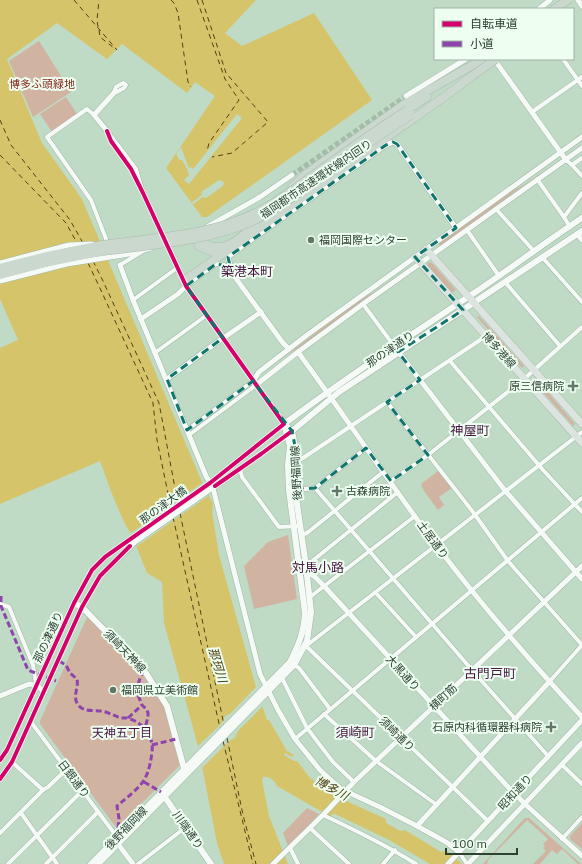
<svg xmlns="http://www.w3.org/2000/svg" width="582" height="864" font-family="'IBM Plex Sans','Noto Sans JP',sans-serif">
  <rect width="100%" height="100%" fill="#bfdbc5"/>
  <g fill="#d1b3a1">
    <polygon points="39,41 71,92 33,117 9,61"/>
    <polygon points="66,97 77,114 52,132 40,114"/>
    <polygon points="552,165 440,246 438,243 507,194 525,184"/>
    <polygon points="428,262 432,263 456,290 452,293 428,266"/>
    <polygon points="410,266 300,347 282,358 263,373 356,302 374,292"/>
    <polygon points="479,316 524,366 522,368 477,317"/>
    <polygon points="537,380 575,424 573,426 534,382"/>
    <polygon points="438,471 452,488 439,497 444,505 438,510 424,491 421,484"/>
    <polygon points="288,535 297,599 254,609 244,566 268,542"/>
    <polygon points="88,615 143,675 164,707 170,728 172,729 171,734 180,765 119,826 115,826 40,724 40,721"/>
    <polygon points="307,808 319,814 288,846 283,833"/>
    <polygon points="525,818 529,818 581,864 578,864 562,849 557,854 552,850 540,864 533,864 546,851 543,848 545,846 543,844 548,839 527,820 488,860 487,864 483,864"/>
    <polygon points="582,823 582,849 570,839 570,836"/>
  </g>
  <path fill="#d6c46b" d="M0 0H256L225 33 242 46 314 13 372 100 207 217H202L166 168 215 96 195 82 187 93 122 44 107 59 57 23 7 59 42 143 82 199 202 482 213 504 212 512 219 555 256 687 267 720H269L287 751 294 755 292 757 285 753 284 755 294 761H297L310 778 317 783 342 799 386 819V823L400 831 405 830 441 852 446 850 462 864H430L389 840 335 814H332L331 817 277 786C275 781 269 776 263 777L262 780 269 816 288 864H224L217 843 198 746 164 623 162 582 147 573 131 533C122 524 106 477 100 461L0 504V348L18 340 0 299Z"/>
  <g fill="#bfdbc5">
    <polygon points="237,114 242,118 189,184 184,180 189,175 187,169 182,160 179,160 176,154 181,147 189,168 191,167 193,169"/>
    <polygon points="219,180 224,182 223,186 206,198 203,197 192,205 191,203 202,195 201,192"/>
    <polygon points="202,483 208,496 137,546 131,533"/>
    <polygon points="257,686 264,705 238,731 235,738 229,741 202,768 197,747 222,723 225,716 231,713"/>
  </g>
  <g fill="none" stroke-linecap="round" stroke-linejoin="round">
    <g stroke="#504111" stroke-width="1" stroke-dasharray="5 4" stroke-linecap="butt">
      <polyline points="74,0 117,50"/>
      <polyline points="171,0 174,3 178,13 188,82 191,87"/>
      <polyline points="197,0 225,79 239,100 209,143 207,151"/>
      <polyline points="202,0 226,73 268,122 232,153 212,157"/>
      <polyline points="98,27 97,20 99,0"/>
      <polyline points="99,30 100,37 114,48"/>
      <polyline points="0,120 11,145 70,220 83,243"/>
      <polyline points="0,155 66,223 77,243"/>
      <polyline points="93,261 103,281 159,403 178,504"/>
      <polyline points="88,263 98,284 153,403 157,440 171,508"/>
      <polyline points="180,513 224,725"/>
      <polyline points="173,517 220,728"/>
      <polyline points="227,738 243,815 256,864"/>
      <polyline points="223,741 253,864"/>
    </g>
    <polyline stroke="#a2bca8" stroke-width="5" stroke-dasharray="5 2.5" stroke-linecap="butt" points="292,175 406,96"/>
    <g stroke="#a0b7a5" stroke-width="5">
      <g id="minor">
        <polyline points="563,59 582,86"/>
        <polygon points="123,83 126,85 124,88 113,94 116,87"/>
        <polyline points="532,112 582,77"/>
        <polyline points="94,115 87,109 47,137 91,200 108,244"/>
        <polyline points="107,131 136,169 143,193"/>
        <polyline points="109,137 111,141 131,169 138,182"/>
        <polyline points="566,160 572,165 582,176"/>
        <polyline points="572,165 582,158"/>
        <polyline points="537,179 564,217"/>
        <polyline points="496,209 533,250"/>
        <polyline points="570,227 564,217 582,193"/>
        <polyline points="467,230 499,276"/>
        <polyline points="542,257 582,302"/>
        <polyline points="120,265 143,251"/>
        <polyline points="505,282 560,346"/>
        <polyline points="186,286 216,264 224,265 232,273"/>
        <polyline points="133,300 177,268"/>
        <polyline points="363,304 394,346"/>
        <polyline points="156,352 207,315"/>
        <polyline points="450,361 543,470 582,512"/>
        <polyline points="387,402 473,512 508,561 582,645"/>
        <polyline points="187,430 253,381"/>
        <polyline points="189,435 256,385"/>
        <polyline points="294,464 486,336"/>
        <polyline points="240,469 242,477 279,527 300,526"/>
        <polyline points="391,481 428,455 524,379 582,327"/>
        <polyline points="315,488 472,670 548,756"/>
        <polyline points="295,490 315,488 366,448"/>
        <polyline points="301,535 307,533 383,472"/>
        <polyline points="306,566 398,492"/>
        <polyline points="375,592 416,637"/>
        <polyline points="310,597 415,516"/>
        <polyline points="0,604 9,607 33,665 36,684"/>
        <polyline points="306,646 582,432"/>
        <polyline points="306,646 488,821"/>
        <polyline points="294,665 299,668 330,709"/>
        <polyline points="282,678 307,728 333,762 354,782"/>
        <polyline points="550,681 582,645"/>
        <polyline points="324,714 376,761 437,805"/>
        <polyline points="31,722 117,837"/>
        <polyline points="295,739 582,498"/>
        <polyline points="12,762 43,790"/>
        <polyline points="562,765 582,784"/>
        <polyline points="21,813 57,864"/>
        <path d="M323 815C355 830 386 845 416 864"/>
        <polyline points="310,828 349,864"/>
        <polyline points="0,833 43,790 48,787 67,769"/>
        <polyline points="562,839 582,817"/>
        <polyline points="290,848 298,864"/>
        <polyline points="459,852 467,864"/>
        <polyline points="8,864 83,790"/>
        <polyline points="46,864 98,812"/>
        <polyline points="138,864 186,827"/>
        <polyline points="383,864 395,850"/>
      </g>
    </g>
    <g stroke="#a0b7a5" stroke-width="6">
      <g id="tertiary">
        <polyline points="578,0 582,6"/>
        <polyline points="539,9 550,0"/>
        <polyline points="494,59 566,160"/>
        <polyline points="406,96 466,59"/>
        <polyline points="107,131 94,115 113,94"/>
        <polyline points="207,227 260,197 292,175"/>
        <polyline points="577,234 582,240"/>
        <polyline points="0,263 69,245 92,244"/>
        <polyline points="120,265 133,300 206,476 213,488 260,674 278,710 295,739 320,770 341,789 382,808 417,826 446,842 459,852"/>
        <polyline points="0,281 67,264 129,254 151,248"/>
        <polyline points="141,319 178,294 186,286"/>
        <polyline points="394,346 503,488 582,579"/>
        <polyline points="289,349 283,343 232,273 228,257 244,245 386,145 393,142 397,144 456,228"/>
        <path d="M298 352C345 416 389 483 437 546 482 606 531 662 582 717"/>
        <polyline points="167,379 216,343 261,312"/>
        <polyline points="253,381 259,372 307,335 582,137"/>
        <polyline points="256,385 298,352 363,304 582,148"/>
        <polyline points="307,573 314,576 324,586 509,788 525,804 582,856"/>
        <polyline points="0,696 29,684 36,685 45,692"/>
        <polyline points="0,760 7,750 74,603 92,570 105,557 210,483 284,424 186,286 143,193"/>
        <polyline points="0,779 12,762 82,607 100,576 135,542 261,454 289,433"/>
        <polyline points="417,826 550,681"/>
        <polyline points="118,844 133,864"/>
        <polyline points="273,864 323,815 354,782 582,566"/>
        <polyline points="448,864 582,720"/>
        <polyline points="468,864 582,743"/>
      </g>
    </g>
    <g stroke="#a0b7a5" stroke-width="7">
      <g id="secondary">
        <path d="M284 424C348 376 414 333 480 289 514 266 547 241 582 218"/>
        <polyline points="292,431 339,392 582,231"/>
        <polyline points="74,603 82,607 146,673 167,706 185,772"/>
        <polyline points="162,793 211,864"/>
        <path d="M91 864 290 662C299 644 304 632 305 613L289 490 288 465 290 446 284 424"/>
        <polyline points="98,864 294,665 307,641 311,612 306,566 295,490 294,464 295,446 292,431 284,424"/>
      </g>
    </g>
    <g stroke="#acbbaf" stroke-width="8">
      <g id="primary">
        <polyline points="426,249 582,424"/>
        <polyline points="415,257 582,443"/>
      </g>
    </g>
    <g stroke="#acbbaf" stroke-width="9">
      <g id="motorway">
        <polyline points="554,9 568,0"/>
        <polyline points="407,110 427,97"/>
        <polyline points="291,188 306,174 403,105 483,59"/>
        <path d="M189 238C198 239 206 246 216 247 233 249 250 228 262 218"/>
        <path d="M199 246C208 250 214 254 224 252"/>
        <polyline points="0,268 47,256 102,245"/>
        <polyline points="0,275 49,262 104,251"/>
        <path d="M183 281C243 241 300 199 359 157 396 130 435 105 472 76"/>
      </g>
    </g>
    <use href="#minor" stroke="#f5faf6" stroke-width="4"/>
    <use href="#tertiary" stroke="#f5faf6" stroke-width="5"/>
    <use href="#secondary" stroke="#f5faf6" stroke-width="6"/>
    <use href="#primary" stroke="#dbe4de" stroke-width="7"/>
    <use href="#motorway" stroke="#cad8ce" stroke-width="8"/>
    <g stroke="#acbbaf" stroke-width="9" stroke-linecap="butt">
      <g id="motorway-bridge">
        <polyline points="472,76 496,59"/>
        <path d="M102 245C148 238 195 237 239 220 267 210 291 191 315 174 345 152 376 130 407 110"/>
        <path d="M104 251C155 244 208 242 255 220 277 210 297 194 316 180 348 158 379 135 411 115"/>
      </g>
    </g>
    <use href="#motorway-bridge" stroke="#cad8ce" stroke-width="8"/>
    <g stroke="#8e44ad" stroke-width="3" stroke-dasharray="6 3" stroke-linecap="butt">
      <polyline points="1,596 1,606 28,670 56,681"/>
      <path d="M59 661 66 665 70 673 77 679C79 688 72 696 78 705 84 712 93 710 101 711 108 712 114 716 121 718 123 718 125 718 127 718 143 722 154 736 152 752 148 784 140 786 117 806L119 819 117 837"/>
      <polyline points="143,670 136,690 142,705 147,710 148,713 148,717 145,728"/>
      <polyline points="128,718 142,705"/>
      <polyline points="152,745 176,739"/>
      <polyline points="144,782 161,792"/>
    </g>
    <g stroke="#eefef1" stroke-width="6">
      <g id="cycleway">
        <polyline points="215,486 261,454 292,431"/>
        <polyline points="0,760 7,750 74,603 92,570 105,557 210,483 284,424 186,286 143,193 131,169 111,141 107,131"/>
        <polyline points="0,779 12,762 82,607 100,576 130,546"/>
      </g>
    </g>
    <use href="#cycleway" stroke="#d6006c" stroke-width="4"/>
  </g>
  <path fill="none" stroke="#0f766e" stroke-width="3" stroke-dasharray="8 5" stroke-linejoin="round" d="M393 142 397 144 456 228 415 257 463 310 398 352 420 380 387 402 428 455 391 481 366 448 315 488 295 490V446L292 431 253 381 187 430 167 379 223 338 186 286 216 264 230 266 228 257 386 145Z"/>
  <g fill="#607865" stroke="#eefef1" stroke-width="1.5">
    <circle cx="311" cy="240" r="4"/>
    <path d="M571 380h4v4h4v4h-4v4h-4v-4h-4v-4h4z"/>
    <path d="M335 485h4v4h4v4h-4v4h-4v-4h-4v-4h4z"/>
    <circle cx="113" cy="690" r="4"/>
    <path d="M549 721h4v4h4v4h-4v4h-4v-4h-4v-4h4z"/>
  </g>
  <g text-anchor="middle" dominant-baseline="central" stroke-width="4" stroke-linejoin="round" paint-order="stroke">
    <g font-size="11" fill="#801f12" stroke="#eefef1">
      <text x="42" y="84">博多ふ頭緑地</text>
    </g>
    <g font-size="11" fill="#2d4232" stroke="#eefef1">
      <text transform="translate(316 179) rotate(-34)">福岡都市高速環状線内回り</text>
      <text transform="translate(390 349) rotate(-34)">那の津通り</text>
      <text transform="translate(499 350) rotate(48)">博多港線</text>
      <text transform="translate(296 473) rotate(-93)">後野福岡線</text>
      <text transform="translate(163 505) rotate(-36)">那の津大橋</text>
      <text transform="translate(433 540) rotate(54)">土居通り</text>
      <text transform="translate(48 637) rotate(-65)">那の津通り</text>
      <text transform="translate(125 651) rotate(46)">須崎天神線</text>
      <text transform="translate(403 673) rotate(48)">大黒通り</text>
      <text transform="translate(443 697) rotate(-43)">横町筋</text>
      <text transform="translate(397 734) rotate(44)">須崎通り</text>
      <text transform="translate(74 779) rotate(53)">日銀通り</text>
      <text transform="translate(515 792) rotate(-47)">昭和通り</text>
      <text transform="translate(126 828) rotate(-46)">後野福岡線</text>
      <text transform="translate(188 830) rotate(55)">川端通り</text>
    </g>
    <g font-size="11" fill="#2d4232" stroke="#eefef1" text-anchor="start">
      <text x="319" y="240">福岡国際センター</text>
      <text x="564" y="386" text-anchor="end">原三信病院</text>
      <text x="346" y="491">古森病院</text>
      <text x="121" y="690">福岡県立美術館</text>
      <text x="542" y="727" text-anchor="end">石原内科循環器科病院</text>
    </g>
    <g font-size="12" font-style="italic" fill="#504111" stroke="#eefef1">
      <text transform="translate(218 665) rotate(73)">那珂川</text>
      <text transform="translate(332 788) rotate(29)">博多川</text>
    </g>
    <g font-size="12" fill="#471543" stroke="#eefef1">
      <text x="122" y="732">天神五丁目</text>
    </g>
    <g font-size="13" fill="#471543" stroke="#eefef1">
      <text x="247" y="271">築港本町</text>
      <text x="470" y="430">神屋町</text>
      <text x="318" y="567">対馬小路</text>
      <text x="490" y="673">古門戸町</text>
      <text x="355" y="732">須崎町</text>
    </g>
  </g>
  <rect x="434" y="8" width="140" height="52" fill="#eefef1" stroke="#a1b3a5"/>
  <rect x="442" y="21" width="20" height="6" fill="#d6006c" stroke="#a1b3a5"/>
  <text x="470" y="28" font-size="12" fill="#2d4232">自転車道</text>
  <rect x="442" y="41" width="20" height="6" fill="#8e44ad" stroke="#a1b3a5"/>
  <text x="470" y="48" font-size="12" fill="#2d4232">小道</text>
  <path d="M446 848v6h71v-6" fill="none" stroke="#2d4232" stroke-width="2"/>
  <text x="452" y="848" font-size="12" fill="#2d4232" stroke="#eefef1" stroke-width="3" paint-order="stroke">100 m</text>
</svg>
